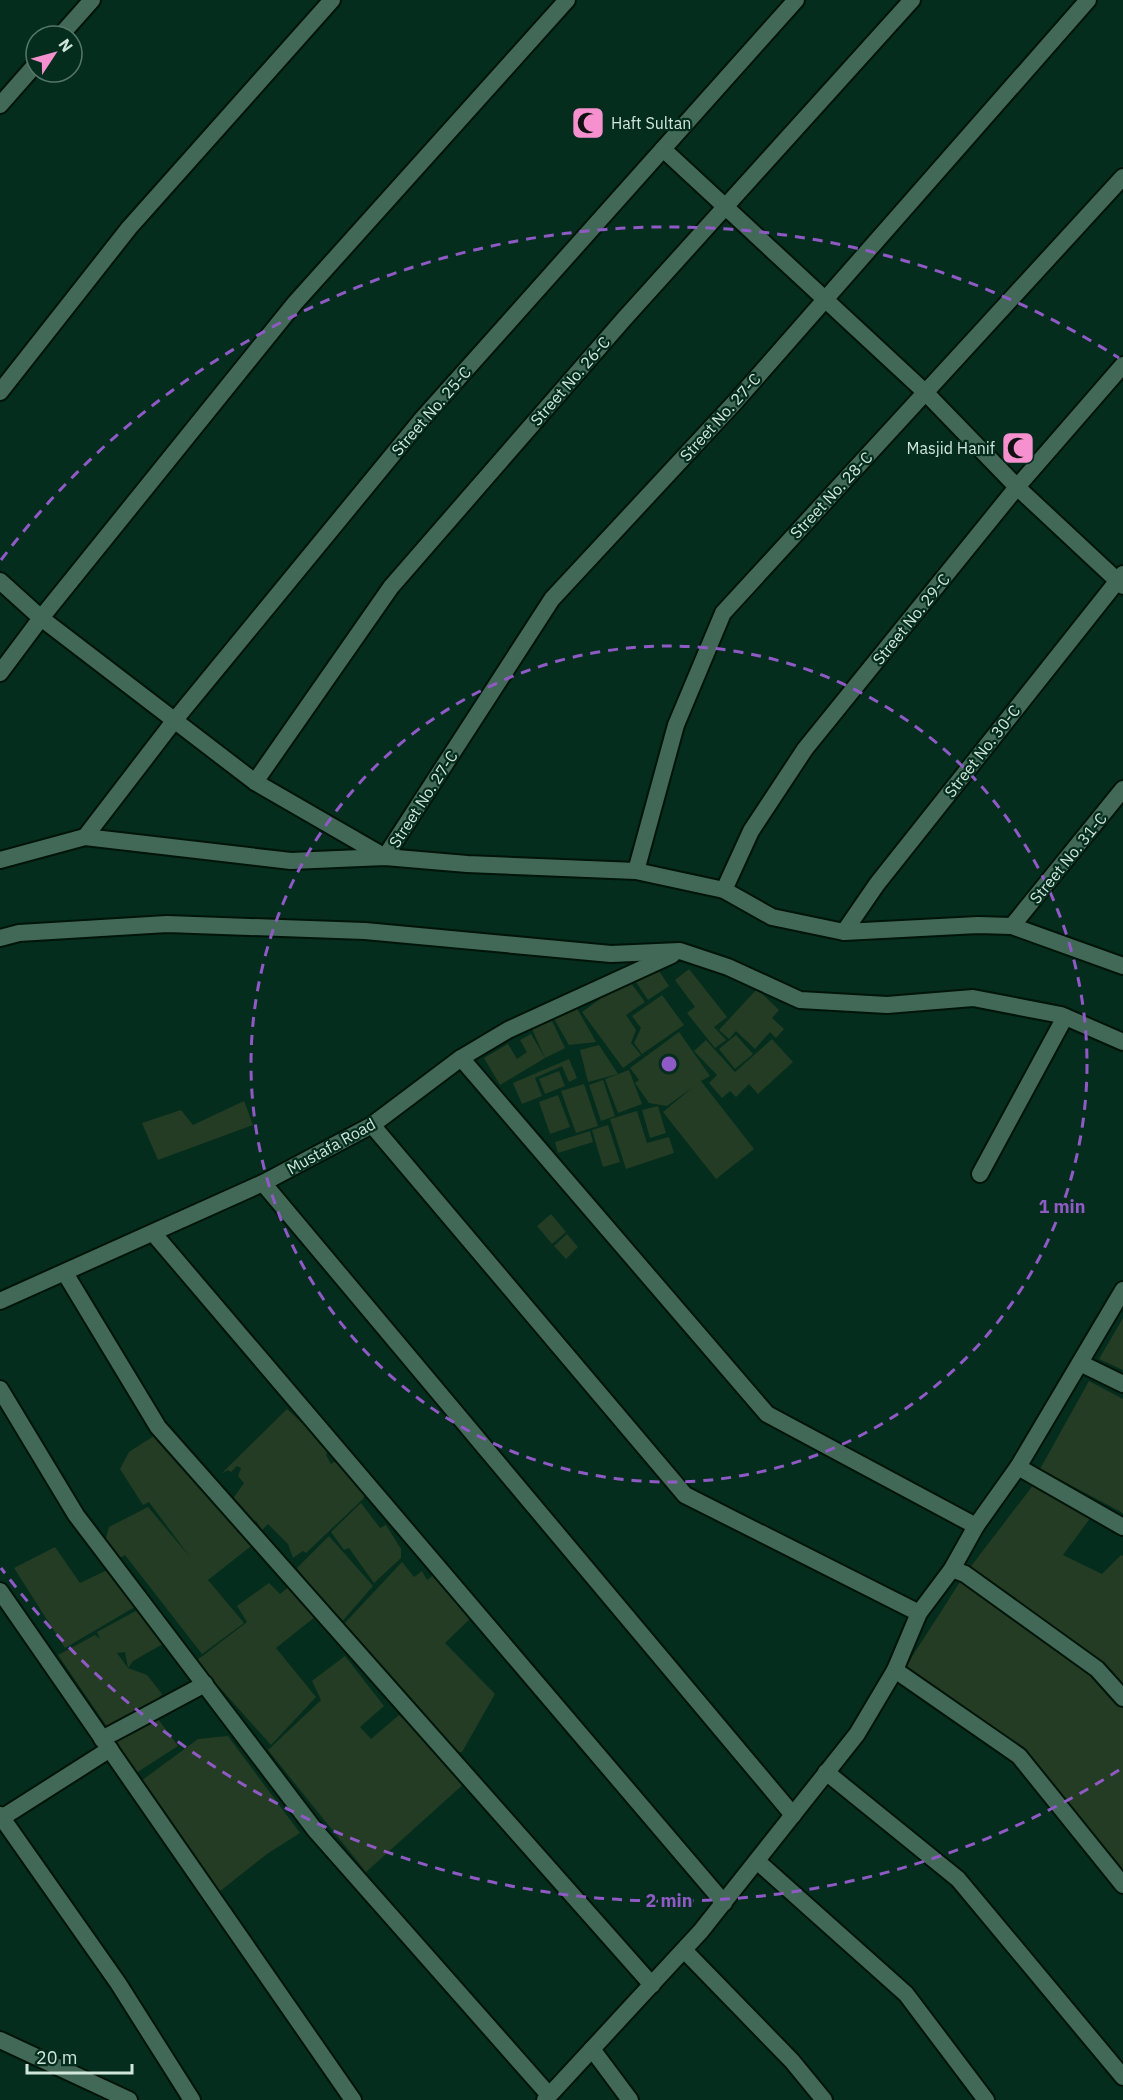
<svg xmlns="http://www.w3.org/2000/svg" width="1123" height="2100" font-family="'IBM Plex Sans',sans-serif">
  <rect width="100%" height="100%" fill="#042d1e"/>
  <g fill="#243c23" fill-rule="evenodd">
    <polygon points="657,968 669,986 648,1000 636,982"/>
    <polygon points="689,969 727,1017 714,1027 726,1040 715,1048 687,1013 695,1007 675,980"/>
    <polygon points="628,979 645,1002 626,1015 636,1030 631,1043 641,1055 623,1068 582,1012"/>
    <polygon points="757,989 779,1010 772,1018 784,1029 776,1038 770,1032 755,1049 736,1031 729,1039 719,1030"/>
    <polygon points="662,995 684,1025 642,1054 634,1043 641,1028 632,1016"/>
    <polygon points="574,1003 596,1042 569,1045 552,1015"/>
    <polygon points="551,1019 565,1048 545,1058 532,1029"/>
    <polygon points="679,1032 710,1076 701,1081 754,1149 716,1179 663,1112 693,1087 667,1106 649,1103 635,1083 639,1080 630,1068"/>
    <polygon points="531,1034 545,1058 500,1085 484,1058 508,1044 517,1059 527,1052 520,1040"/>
    <polygon points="736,1035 753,1054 735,1069 719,1049"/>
    <polygon points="772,1039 793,1062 758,1094 749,1084 736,1097 730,1091 722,1098 709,1083 717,1075 694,1051 706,1040 735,1072"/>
    <polygon points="599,1045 618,1074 588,1082 580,1050"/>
    <polygon points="569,1059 577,1078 569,1082 562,1066 535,1078 542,1096 522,1104 513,1083"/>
    <polygon points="629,1070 642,1104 618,1113 605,1079"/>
    <polygon points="559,1071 565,1086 545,1094 539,1079"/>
    <polygon points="603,1080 615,1116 601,1121 589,1085"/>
    <polygon points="584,1084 598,1126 576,1133 561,1091"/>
    <polygon points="558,1095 570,1127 550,1134 539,1102"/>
    <polygon points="244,1101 253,1125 158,1160 142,1123 181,1110 193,1125"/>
    <polygon points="658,1106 666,1133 650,1138 642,1110"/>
    <polygon points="637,1111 647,1143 669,1137 674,1153 626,1169 610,1119"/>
    <polygon points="608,1125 620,1162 603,1167 592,1130"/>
    <polygon points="590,1131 593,1142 558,1153 555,1142"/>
    <polygon points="551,1214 566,1232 552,1244 537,1226"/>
    <polygon points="567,1234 578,1247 566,1259 554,1246"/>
    <polygon points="1123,1318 1123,1370 1099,1359"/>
    <polygon points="1089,1381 1123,1399 1123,1513 1040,1469"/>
    <polygon points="287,1409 302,1423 308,1421 321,1433 319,1441 328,1450 326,1455 331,1464 339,1459 367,1488 363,1499 306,1553 303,1551 293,1558 288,1544 268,1524 262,1530 256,1521 250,1524 232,1500 244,1483 238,1476 241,1468 237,1466 231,1472 228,1470 221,1474"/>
    <polygon points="166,1428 255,1543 208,1580 244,1623 202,1654 125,1555 116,1560 105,1542 109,1527 148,1507 190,1557 149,1502 143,1505 120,1469 129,1452"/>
    <polygon points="1034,1484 1091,1517 1063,1555 1102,1574 1121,1555 1123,1556 1123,1871 1025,1751 901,1674 965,1574"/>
    <polygon points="361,1503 380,1528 386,1525 401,1549 401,1558 374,1583 349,1548 344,1550 331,1532"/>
    <polygon points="329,1536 373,1586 339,1625 297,1568"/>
    <polygon points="55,1547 80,1583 124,1562 145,1601 65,1648 14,1568"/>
    <polygon points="402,1562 414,1577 422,1571 427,1580 438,1572 474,1615 445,1643 495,1694 462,1752 452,1752 342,1626"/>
    <polygon points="269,1583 280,1594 292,1584 320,1613 276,1648 316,1697 271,1745 196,1661 247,1622 237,1606"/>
    <path d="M143 1607 168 1641 133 1661 128 1668 147 1675 162 1694 157 1702 110 1731 58 1655 95 1635 100 1639 97 1632ZM125 1652 128 1668 117 1653Z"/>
    <polygon points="345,1656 384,1706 360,1727 371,1739 399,1715 467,1781 366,1872 268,1750 321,1700 312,1681"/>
    <polygon points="155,1715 178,1746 133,1775 114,1736"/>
    <polygon points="228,1736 300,1833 267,1854 215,1895 141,1781 198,1739"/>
  </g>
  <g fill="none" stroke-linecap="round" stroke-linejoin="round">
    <g stroke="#001409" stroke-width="20">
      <polyline id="service" points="663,149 925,392 1017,487 1123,586"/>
    </g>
    <g stroke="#001409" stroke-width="20">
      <g id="minor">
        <polyline points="60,36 92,0"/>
        <polyline points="0,105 36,64"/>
        <polyline points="0,392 129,228 332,0"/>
        <polyline points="0,581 41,618 255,782 385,857 552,599 736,401 1088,0"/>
        <polyline points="0,673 41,618 295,303 567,0"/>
        <polyline points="255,782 391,587 624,319 912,0"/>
        <polyline points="85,837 174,721 422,419 796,0"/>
        <polyline points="636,871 676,725 723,613 1123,177"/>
        <polyline points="724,890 751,831 805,749 1017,487 1123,365"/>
        <polyline points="1012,926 1123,789"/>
        <polyline points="844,932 877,884 1123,574"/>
        <polyline points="461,1058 767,1414 976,1526"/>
        <polyline points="372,1125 685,1495 919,1613"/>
        <polyline points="980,1174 1065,1017"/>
        <polyline points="263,1183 793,1815"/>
        <polyline points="154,1234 724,1903"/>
        <polyline points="65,1273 158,1427 652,1985"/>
        <polyline points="1080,1363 1123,1384"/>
        <polyline points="0,1389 76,1515 315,1830 549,2095"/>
        <polyline points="1018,1467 1123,1527"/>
        <polyline points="952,1569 965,1574 1097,1669 1123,1698"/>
        <polyline points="0,1591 353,2100"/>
        <polyline points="895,1670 1019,1756 1123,1885"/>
        <polyline points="102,1739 205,1684"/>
        <polyline points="826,1772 958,1879 1123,2077"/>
        <polyline points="0,1819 110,1749"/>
        <polyline points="757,1861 906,1994 986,2100"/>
        <polyline points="684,1950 792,2061 824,2100"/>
        <polyline points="0,2040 129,2100"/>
        <polyline points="592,2049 630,2100"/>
        <polyline points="545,2100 701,1931 857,1734 895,1670 919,1613 952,1569 976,1526 1018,1467 1123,1290"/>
      </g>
    </g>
    <g stroke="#001409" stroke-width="20">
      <g id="tertiary">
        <polyline points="0,860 85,837 291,861 385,857 467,864 636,871 724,890 772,917 844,932 978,925 1012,926 1123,966"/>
        <polyline points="0,938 19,933 167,924 365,931 611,954 680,951 728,967 800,1000 887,1005 973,998 1061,1015 1123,1042"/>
        <polyline points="0,1301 263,1183 372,1125 461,1058 508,1030 672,955"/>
        <polyline points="0,1815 118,1983 192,2100"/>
      </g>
    </g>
    <use href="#service" stroke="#426957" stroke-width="16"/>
    <use href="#minor" stroke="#426957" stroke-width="16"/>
    <use href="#tertiary" stroke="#426957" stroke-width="16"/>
  </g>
  <g fill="none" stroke="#905ac6" stroke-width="3" stroke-dasharray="10 8">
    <circle cx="669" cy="1064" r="418"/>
    <path d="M1119 1770A837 837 0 0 1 1 1568M1 560A837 837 0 0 1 1119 358"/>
  </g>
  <defs>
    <g id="mosque-square" transform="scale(1.725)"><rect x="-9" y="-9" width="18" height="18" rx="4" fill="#f790ce" stroke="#042d1e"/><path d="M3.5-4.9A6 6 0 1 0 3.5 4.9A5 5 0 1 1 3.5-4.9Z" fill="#111"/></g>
  </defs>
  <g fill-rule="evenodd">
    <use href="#mosque-square" x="588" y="123"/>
    <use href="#mosque-square" x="1018" y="448"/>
  </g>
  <g text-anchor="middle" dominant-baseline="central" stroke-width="4.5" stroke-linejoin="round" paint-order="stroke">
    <g font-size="16" fill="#d1e6db" stroke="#042d1e" text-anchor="start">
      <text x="611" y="123">Haft Sultan</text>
      <text x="995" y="448" text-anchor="end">Masjid Hanif</text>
    </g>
    <g font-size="16" fill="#d1e6db" stroke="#042d1e">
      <text transform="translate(570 381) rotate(-49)">Street No. 26-C</text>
      <text transform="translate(431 411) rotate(-49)">Street No. 25-C</text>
      <text transform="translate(720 417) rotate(-48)">Street No. 27-C</text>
      <text transform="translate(831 495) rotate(-47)">Street No. 28-C</text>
      <text transform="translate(911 619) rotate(-51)">Street No. 29-C</text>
      <text transform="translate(982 751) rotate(-52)">Street No. 30-C</text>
      <text transform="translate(423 799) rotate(-57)">Street No. 27-C</text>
      <text transform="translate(1068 858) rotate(-51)">Street No. 31-C</text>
      <text transform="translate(331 1146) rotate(-29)">Mustafa Road</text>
    </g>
  </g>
  <circle cx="669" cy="1064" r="9" fill="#905ac6" stroke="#042d1e" stroke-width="3"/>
  <g font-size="18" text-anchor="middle" font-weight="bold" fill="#905ac6" stroke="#042d1e" stroke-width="4.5" stroke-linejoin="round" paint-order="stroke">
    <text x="1062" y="1213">1 min</text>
    <text x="669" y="1907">2 min</text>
  </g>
  <g transform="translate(54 54) rotate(54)"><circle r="28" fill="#042d1e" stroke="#56776a" stroke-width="1.5"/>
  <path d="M0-4.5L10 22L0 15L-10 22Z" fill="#f790ce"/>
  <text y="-9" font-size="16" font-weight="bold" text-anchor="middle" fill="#d1e6db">N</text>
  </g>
  <path d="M27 2064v9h105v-9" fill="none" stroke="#d1e6db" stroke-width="3"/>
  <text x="36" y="2064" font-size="18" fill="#d1e6db" stroke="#042d1e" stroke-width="4.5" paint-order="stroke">20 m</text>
</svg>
